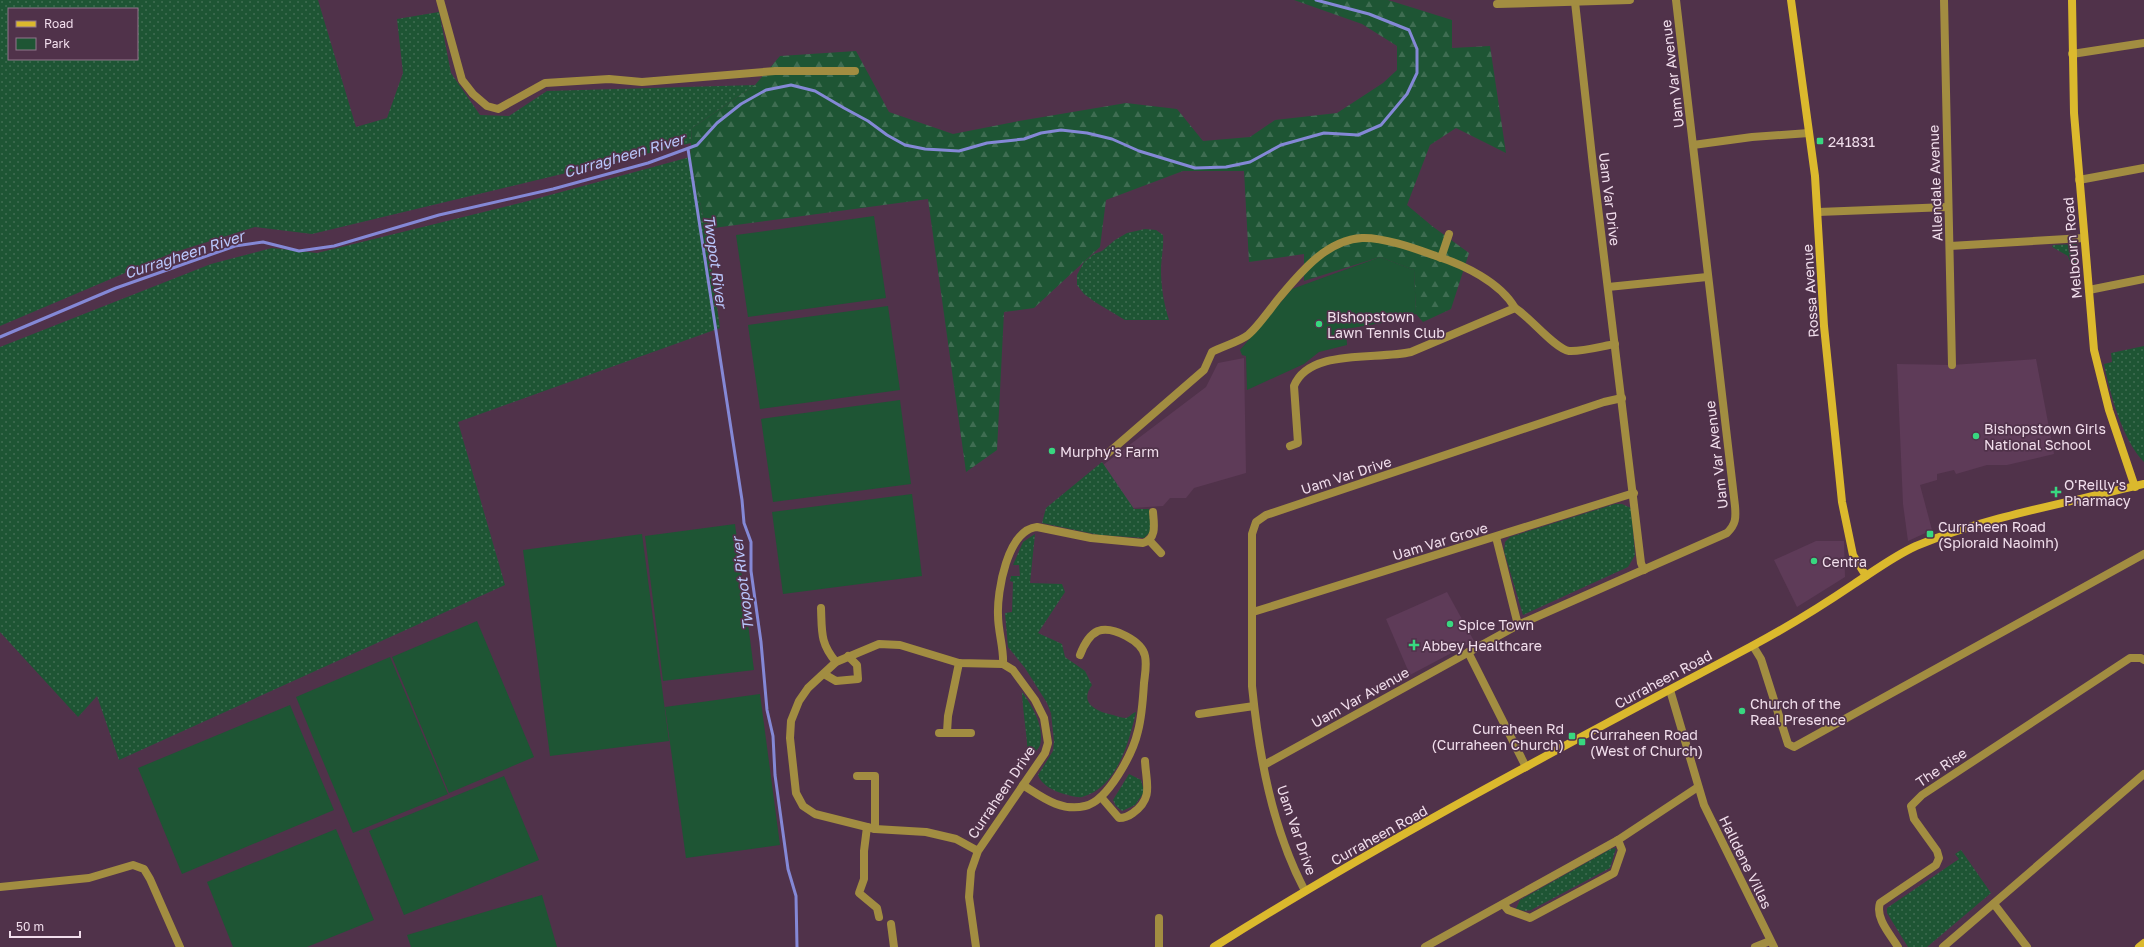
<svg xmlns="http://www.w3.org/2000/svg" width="2144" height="947" font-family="'Golos Text',sans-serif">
  <defs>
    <pattern id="green-dots" width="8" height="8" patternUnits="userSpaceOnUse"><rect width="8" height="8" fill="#1e5534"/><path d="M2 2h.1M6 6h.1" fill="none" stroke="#3f6d52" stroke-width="1.8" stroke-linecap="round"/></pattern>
    <pattern id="forest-firs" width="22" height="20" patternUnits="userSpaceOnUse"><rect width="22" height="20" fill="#1e5534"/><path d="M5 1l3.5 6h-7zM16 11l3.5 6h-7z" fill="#3f6d52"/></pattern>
  </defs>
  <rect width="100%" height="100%" fill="#50324a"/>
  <g fill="#5e3b58">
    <polygon points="1244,358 1246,473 1194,488 1186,498 1170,498 1163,506 1132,508 1103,465 1206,387 1218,363"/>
    <polygon points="2036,359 2054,454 2007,465 1987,465 1956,474 1954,470 1937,474 1937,480 1920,485 1932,530 1908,541 1903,504 1897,364 1952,365"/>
    <polygon points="1816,541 1844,541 1845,577 1797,607 1774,560"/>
    <polygon points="1447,592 1474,641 1410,675 1386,619"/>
  </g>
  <g fill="url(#green-dots)" fill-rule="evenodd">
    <path d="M0 0H318L356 127 387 118 403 73 397 19 439 12 451 73 480 115 509 116 547 91 755 85 692 128 691 143 312 234 255 227 172 253 0 326ZM9 9H137V59H9Z"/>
    <polygon points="690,157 706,229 720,328 458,422 505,585 119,760 97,696 78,717 0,632 0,347 211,264 272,248 317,253 528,201"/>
    <path d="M1145 229 1156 230 1163 235C1164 247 1161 258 1161 270 1161 287 1164 304 1169 320H1125L1095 302 1084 294 1077 285V275L1084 262 1094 254 1102 251 1115 240 1127 233Z"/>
    <polygon points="2077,244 2078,262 2071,265 2068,256 2052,247 2053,245"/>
    <path d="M2144 346V462C2123 441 2110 394 2104 364L2112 362 2111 353Z"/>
    <polygon points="1102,462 1134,509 1149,509 1151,531 1144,538 1099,535 1042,523 1046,508"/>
    <polygon points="1615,504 1622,504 1631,508 1635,555 1628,567 1523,615 1504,551 1505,542 1510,537"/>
    <path d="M1035 534 1030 583 1062 584 1065 592 1038 633 1062 644 1065 657 1085 671 1092 685C1078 704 1098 712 1113 715 1117 716 1122 718 1126 718 1130 717 1132 713 1136 712 1129 742 1117 788 1082 797 1077 798 1069 795 1064 794 1054 791 1041 785 1038 775L1053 751 1054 741 1051 713 1047 703 1025 668 1008 647 1005 613 1012 612 1013 582 1010 581 1011 576H1020L1019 565H1013L1023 542Z"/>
    <path d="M1022 692C1032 705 1045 728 1040 745 1039 748 1035 752 1033 755L1028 756C1027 734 1023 714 1022 692Z"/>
    <polygon points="1129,774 1141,780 1144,792 1135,805 1122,811 1116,806 1113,800"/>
    <polygon points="1616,848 1610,868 1531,910 1525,911 1516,909 1520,900 1611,849"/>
    <polygon points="1961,850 1991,893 1927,947 1908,947 1887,913 1887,908 1959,859 1955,854"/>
  </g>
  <polygon fill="url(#forest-firs)" points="1294,0 1388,0 1452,20 1452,48 1490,46 1506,153 1456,128 1430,145 1407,205 1432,226 1469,253 1451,309 1423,322 1416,314 1414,270 1380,257 1304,281 1304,254 1249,262 1244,171 1183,171 1106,200 1100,247 1034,308 1004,312 997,450 966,472 928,199 706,229 690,157 692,128 755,85 780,56 856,51 889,112 953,134 1019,121 1126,103 1177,109 1203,141 1250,137 1275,120 1337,113 1383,83 1397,70 1397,46 1362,24"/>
  <g fill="#1e5534">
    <polygon points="874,216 886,298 748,317 736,235"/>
    <polygon points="1380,257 1414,270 1416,314 1405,319 1346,329 1347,345 1319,352 1304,364 1247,390 1246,356 1242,355 1240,350 1292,289"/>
    <polygon points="888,306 900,390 760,409 748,325"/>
    <polygon points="900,400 911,484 773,502 761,419"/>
    <polygon points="912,494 922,576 783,594 772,512"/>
    <polygon points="735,524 754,670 663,681 645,536"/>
    <polygon points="642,534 669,741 550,756 523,550"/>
    <polygon points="477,621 534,757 449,793 392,657"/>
    <polygon points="390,657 448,794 353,833 296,697"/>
    <polygon points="760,694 780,845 686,858 665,707"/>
    <polygon points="290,705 334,810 182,874 138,768"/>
    <polygon points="504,776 539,860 404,915 369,831"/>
    <polygon points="336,829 374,920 307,947 233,947 207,882"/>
    <polygon points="542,895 557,947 411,947 407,935"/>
  </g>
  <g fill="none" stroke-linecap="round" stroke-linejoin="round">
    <g stroke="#8488d6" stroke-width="3">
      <polyline points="688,149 742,500 744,523 751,542 751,571 761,642 767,710 773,736 775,775 788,869 796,896 797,947"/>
      <polyline points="0,337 116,288 235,246 263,242 299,251 334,246 439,215 553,189 648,163 697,145 717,123 741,104 766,90 791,85 815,91 844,108 868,121 887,135 905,145 925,149 959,151 987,143 1024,139 1041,133 1061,130 1087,133 1112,139 1139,151 1195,168 1226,167 1250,162 1281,145 1324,133 1358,135 1381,125 1407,94 1417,73 1417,49 1409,30 1369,14 1316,0"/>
    </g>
    <g stroke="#a28d41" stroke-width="8">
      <polyline points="440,0 462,80 473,94 487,106 498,109 545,83 609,79 642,82 775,71 855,71"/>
      <polyline points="1944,0 1952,365"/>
      <polyline points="1575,2 1593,166 1641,563 1644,570"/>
      <polyline points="1497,4 1630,0"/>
      <polyline points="2072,54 2144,43"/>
      <polyline points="1693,145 1752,137 1809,133"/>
      <polyline points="2079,180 2144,168"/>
      <polyline points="1818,212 1948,207"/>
      <polyline points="1950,246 2084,238"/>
      <polyline points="1441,258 1449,234"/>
      <polyline points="1608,287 1707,277"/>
      <polyline points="2089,290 2144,279"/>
      <path d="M1290 446 1298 443 1294 386C1309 348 1377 360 1411 352L1515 308C1530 317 1555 349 1569 351 1581 352 1603 346 1615 344"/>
      <path d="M1107 454 1204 370 1212 352C1221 347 1241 341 1248 335 1258 327 1270 309 1279 298 1300 273 1326 240 1362 238 1383 237 1416 249 1436 256 1464 265 1500 282 1515 308"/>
      <polyline points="1496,537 1518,625"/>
      <polyline points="1149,540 1161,553"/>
      <path d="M821 608C822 632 820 643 836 662"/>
      <polyline points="1253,612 1634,493"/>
      <polyline points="1753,646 1761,659 1788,744 1794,747 2144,554"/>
      <polyline points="1468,652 1526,767"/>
      <path d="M1003 664C1004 648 998 632 998 615 997 592 1007 530 1037 527L1091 538 1143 543C1157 539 1154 524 1153 512"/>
      <polyline points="824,674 836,681 858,679 857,665 848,656"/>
      <polyline points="1670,690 1704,805 1774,947"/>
      <polyline points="1199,714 1254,706"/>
      <polyline points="947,732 948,716 959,663"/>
      <polyline points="939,733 971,733"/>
      <path d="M1264 765 1518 625 1727 533C1736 524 1736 518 1735 506L1676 0"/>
      <polyline points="857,776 875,776 875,829"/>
      <path d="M1023 785C1042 797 1061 812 1085 806 1108 801 1133 753 1138 731 1142 716 1143 699 1144 683 1145 674 1147 665 1145 656 1142 641 1113 626 1098 631 1089 635 1083 647 1080 655"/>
      <path d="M1101 797 1119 818C1125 818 1129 816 1133 813 1154 798 1146 783 1145 761"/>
      <polyline points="867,827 864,851 864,879 859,893 877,908 879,917"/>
      <polyline points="0,887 89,878 133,865 144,869 150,879 180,947"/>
      <path d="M1305 891C1272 828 1259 756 1252 686V534L1256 522 1266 515 1604 402 1622 398"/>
      <polyline points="1994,904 2027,947"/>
      <polyline points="1504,905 1508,910 1530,918 1614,873 1622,850 1618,840"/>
      <polyline points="1159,918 1159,947"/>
      <polyline points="891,924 894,947"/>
      <polyline points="976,947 969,897 971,871 978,851 1045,753 1048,743 1044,718 1035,700 1013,670 1003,664 959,663 900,645 879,644 836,662 808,688 799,701 791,721 790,738 796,793 803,806 815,814 875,829 926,832 956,839 978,851"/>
      <polyline points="1425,947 1618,840 1698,787"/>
      <polyline points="1755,947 1770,941"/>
      <path d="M1898 947C1890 934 1875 918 1880 903L1936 865 1939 858 1937 851 1914 819 1911 806 1922 795 2130 658H2141L2144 660"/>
      <polyline points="1943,947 2144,774"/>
    </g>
    <g stroke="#dbb92d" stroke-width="8">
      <polyline points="1791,0 1815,176 1824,326 1842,502 1853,555 1866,576"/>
      <polyline points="2072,0 2074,113 2094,350 2109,410 2135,487"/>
      <path d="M1214 947C1387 838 1570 743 1750 647 1786 628 1820 607 1854 584 1874 571 1894 556 1916 546 1989 516 2068 503 2144 484"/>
      <polyline points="2139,947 2144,943"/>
    </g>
  </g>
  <g fill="#38d880" stroke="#50324a" stroke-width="1.5">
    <rect x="1816" y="137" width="8" height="8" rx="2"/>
    <circle cx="1319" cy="324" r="4"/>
    <circle cx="1976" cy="436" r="4"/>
    <circle cx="1052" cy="451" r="4"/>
    <path d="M2054 486h4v4h4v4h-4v4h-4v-4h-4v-4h4z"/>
    <rect x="1926" y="530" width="8" height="8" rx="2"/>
    <circle cx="1814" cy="561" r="4"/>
    <circle cx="1450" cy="624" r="4"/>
    <path d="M1412 639h4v4h4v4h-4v4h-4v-4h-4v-4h4z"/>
    <circle cx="1742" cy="711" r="4"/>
    <rect x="1568" y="732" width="8" height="8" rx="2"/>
    <rect x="1578" y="738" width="8" height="8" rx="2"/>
  </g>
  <g text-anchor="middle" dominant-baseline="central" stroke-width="3.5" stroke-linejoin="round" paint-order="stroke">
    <g font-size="14" fill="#f1deec" stroke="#50324a">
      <text transform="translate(1672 74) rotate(-97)">Uam Var Avenue</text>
      <text transform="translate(1935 183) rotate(-92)">Allendale Avenue</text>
      <text transform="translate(1610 199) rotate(83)">Uam Var Drive</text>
      <text transform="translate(2072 248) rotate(-95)">Melbourn Road</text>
      <text transform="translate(1810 291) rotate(-94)">Rossa Avenue</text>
      <text transform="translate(1716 455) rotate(-97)">Uam Var Avenue</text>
      <text transform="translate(1346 475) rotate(-18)">Uam Var Drive</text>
      <text transform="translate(1440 541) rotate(-17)">Uam Var Grove</text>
      <text transform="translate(1663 679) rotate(-28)">Curraheen Road</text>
      <text transform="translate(1360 697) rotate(-29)">Uam Var Avenue</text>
      <text transform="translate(1941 767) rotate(-34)">The Rise</text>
      <text transform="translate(1001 792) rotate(-56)">Curraheen Drive</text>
      <text transform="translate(1297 830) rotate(71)">Uam Var Drive</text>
      <text transform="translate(1379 835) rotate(-29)">Curraheen Road</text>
      <text transform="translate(1746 862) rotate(64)">Halldene Villas</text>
    </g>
    <g font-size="14" fill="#f1deec" stroke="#50324a" text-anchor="start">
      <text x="1828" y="141">241831</text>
      <text x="1327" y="316">Bishopstown<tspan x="1327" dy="16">Lawn Tennis Club</tspan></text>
      <text x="1984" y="428">Bishopstown Girls<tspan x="1984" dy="16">National School</tspan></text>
      <text x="1060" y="451">Murphy's Farm</text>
      <text x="2064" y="484">O'Reilly's<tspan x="2064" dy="16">Pharmacy</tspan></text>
      <text x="1938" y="526">Curraheen Road<tspan x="1938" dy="16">(Spioraid Naoimh)</tspan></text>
      <text x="1822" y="561">Centra</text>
      <text x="1458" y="624">Spice Town</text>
      <text x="1422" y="645">Abbey Healthcare</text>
      <text x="1750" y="703">Church of the<tspan x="1750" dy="16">Real Presence</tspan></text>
      <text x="1564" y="728" text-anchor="end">Curraheen Rd<tspan x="1564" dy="16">(Curraheen Church)</tspan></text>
      <text x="1590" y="734">Curraheen Road<tspan x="1590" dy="16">(West of Church)</tspan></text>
    </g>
    <g font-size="15" font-style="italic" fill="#bac7fc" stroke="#50324a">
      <text transform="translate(624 155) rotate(-16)">Curragheen River</text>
      <text transform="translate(184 254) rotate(-18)">Curragheen River</text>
      <text transform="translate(716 261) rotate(82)">Twopot River</text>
      <text transform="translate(742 584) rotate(-97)">Twopot River</text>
    </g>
  </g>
  <rect x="8" y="8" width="130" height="52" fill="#50324a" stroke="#90778b"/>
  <rect x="16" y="21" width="20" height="6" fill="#dbb92d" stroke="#90778b"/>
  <text x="44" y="28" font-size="12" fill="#f1deec">Road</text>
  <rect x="16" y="38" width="20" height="12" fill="#1e5534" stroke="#90778b"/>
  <text x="44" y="48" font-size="12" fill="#f1deec">Park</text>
  <path d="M10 931v6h70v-6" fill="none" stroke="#f1deec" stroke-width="2"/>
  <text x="16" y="931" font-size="12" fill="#f1deec" stroke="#50324a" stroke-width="3" paint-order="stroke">50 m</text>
</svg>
